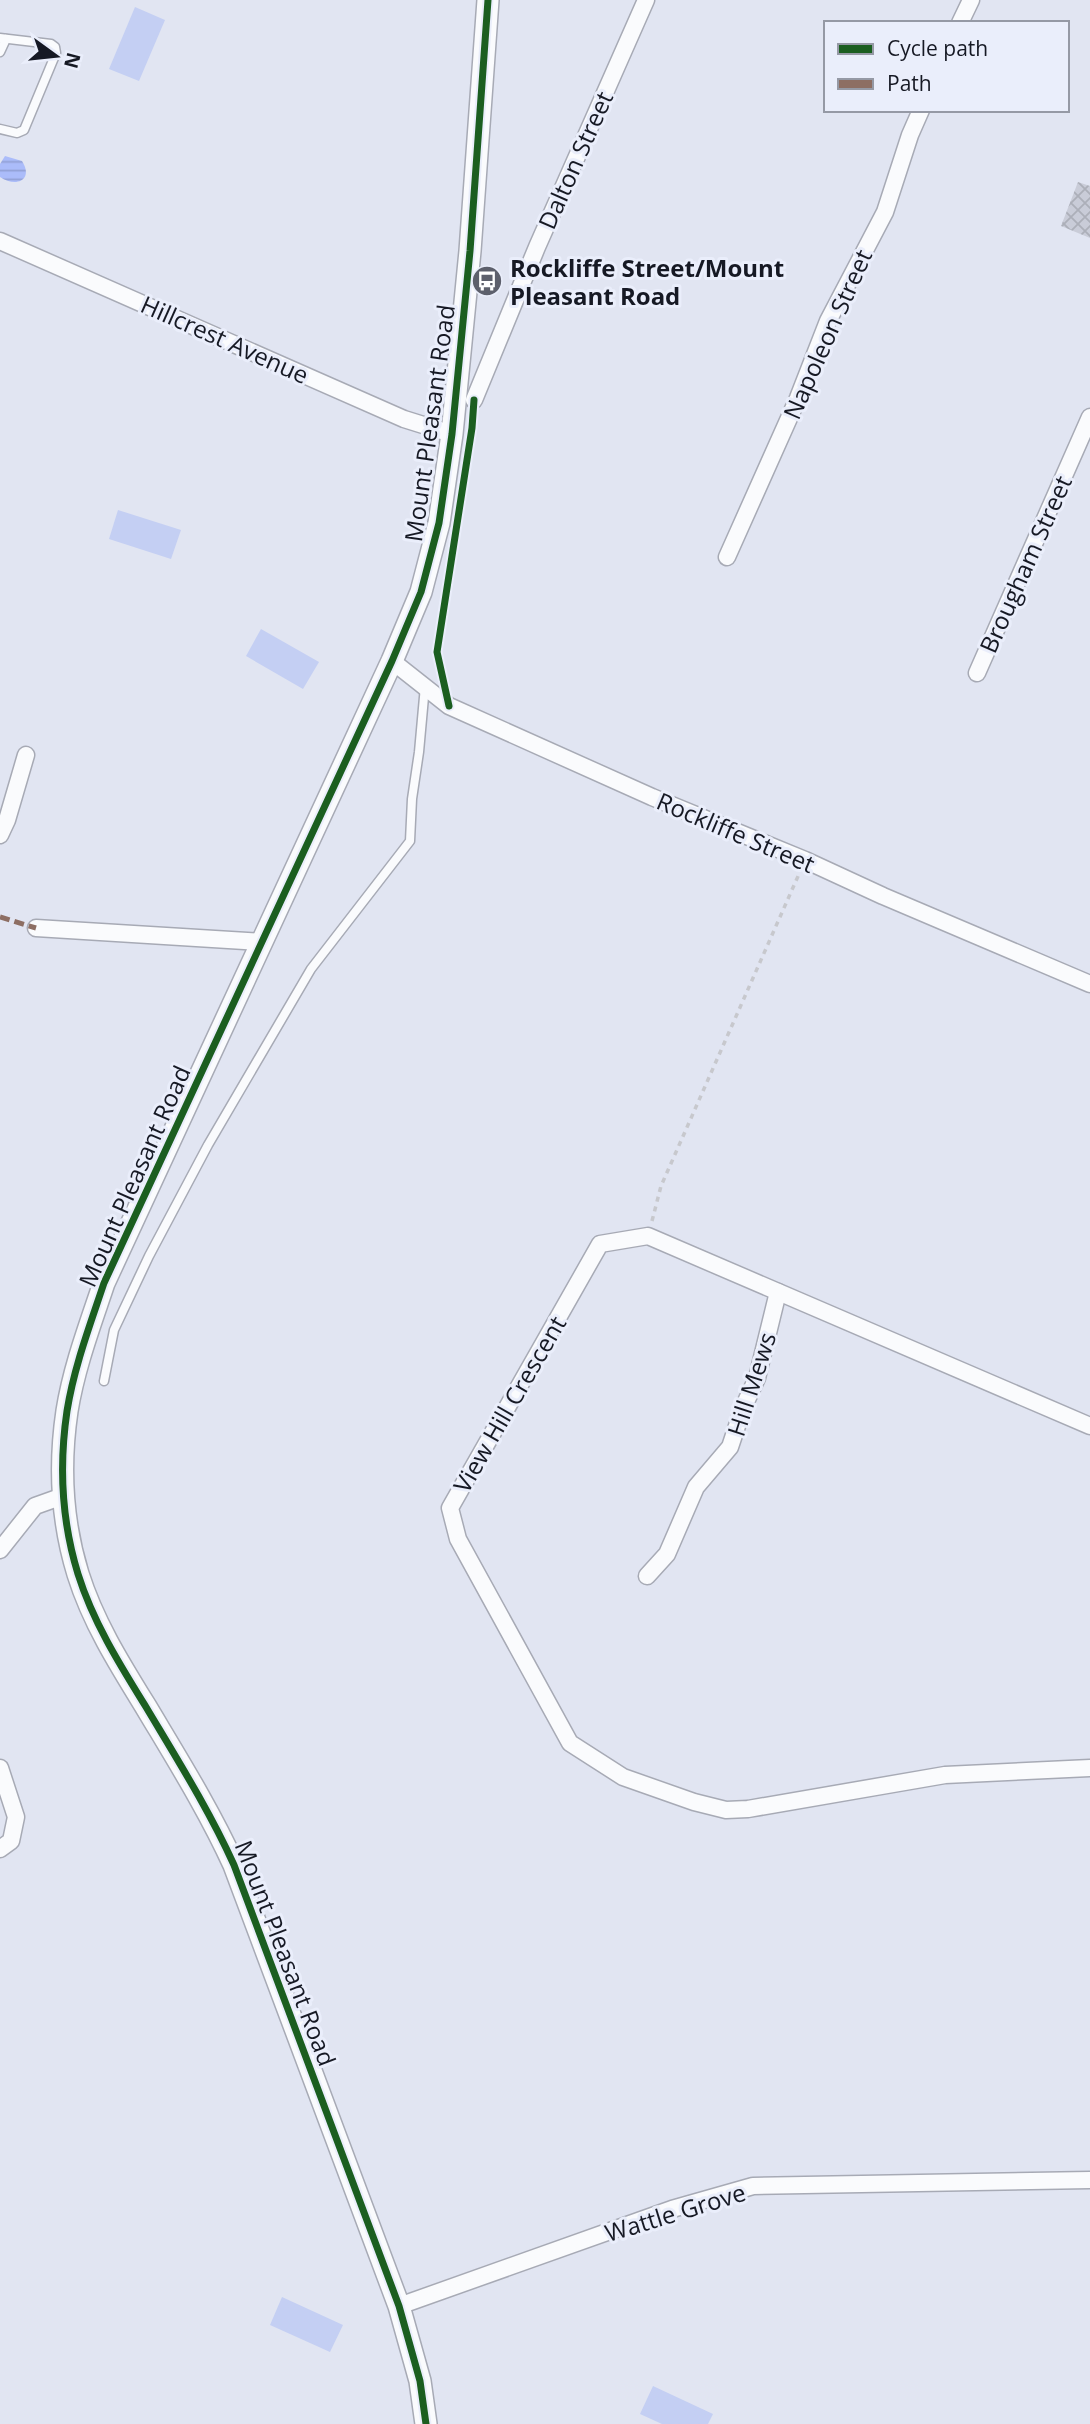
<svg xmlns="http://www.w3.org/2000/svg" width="1090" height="2424" font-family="'Open Sans',sans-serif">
  <defs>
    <pattern id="water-rules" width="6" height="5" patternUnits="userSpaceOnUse" patternTransform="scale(1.75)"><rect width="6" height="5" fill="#abbcfa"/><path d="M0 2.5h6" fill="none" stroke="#92a1d6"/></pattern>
    <pattern id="building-cross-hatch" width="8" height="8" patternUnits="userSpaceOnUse" patternTransform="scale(1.75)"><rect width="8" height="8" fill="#c9ccd8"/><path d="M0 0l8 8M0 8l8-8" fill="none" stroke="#acafb9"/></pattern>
  </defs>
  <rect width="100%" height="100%" fill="#e1e5f2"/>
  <g fill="#c4cff3">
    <polygon points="135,7 165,20 139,81 109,69"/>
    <polygon points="118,510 181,530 171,559 109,539"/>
    <polygon points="261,629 319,662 303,689 246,656"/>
    <polygon points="282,2297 343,2325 330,2352 270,2325"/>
    <polygon points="653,2386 713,2414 708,2424 662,2424 640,2414"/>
  </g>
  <path fill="url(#water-rules)" d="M5 156 22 161C34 180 16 188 0 177V164Z"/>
  <polygon fill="url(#building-cross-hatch)" points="1078,182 1090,186 1090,238 1061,226"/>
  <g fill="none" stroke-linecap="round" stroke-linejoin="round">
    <g stroke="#a7aab5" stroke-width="11">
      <g id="service">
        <polyline points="0,38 51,44 55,47 56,53 24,130 17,133 0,129"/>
        <polyline points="0,52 6,39"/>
        <polyline points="104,1381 114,1330 149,1256 208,1145 311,969 410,841 412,799 419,752 425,686"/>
      </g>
    </g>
    <g stroke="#a7aab5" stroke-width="19">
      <g id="minor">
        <polyline points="960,23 971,0"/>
        <polyline points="0,241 404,419 452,434"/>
        <polyline points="474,400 537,247 646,0"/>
        <polyline points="727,557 798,398 828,321 885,212 910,135 921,110"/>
        <polyline points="392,661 449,706 652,797 805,860 883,896 1090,984"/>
        <polyline points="977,673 1090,417"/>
        <polyline points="0,835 7,820 26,755"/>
        <polyline points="36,928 262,942"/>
        <polyline points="1090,1426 648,1236 600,1244 450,1508 458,1539 570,1743 623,1777 694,1802 726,1810 748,1809 945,1775 1090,1768"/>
        <polyline points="0,1550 35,1506 63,1496"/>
        <polyline points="647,1576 667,1554 696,1487 730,1447 743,1408 757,1378 778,1292"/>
        <polyline points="0,1768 16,1817 11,1841 0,1849"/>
        <polyline points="399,2306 672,2209 753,2186 1090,2180"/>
      </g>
    </g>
    <g stroke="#a7aab5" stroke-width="24">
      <path id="tertiary" d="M426 2424 420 2381 399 2306 234 1865C209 1810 177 1759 146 1707 120 1665 93 1622 78 1574 62 1522 59 1465 67 1411 74 1367 90 1325 104 1283L392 661 421 592 439 523 452 434 470 251 488 0"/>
    </g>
    <polyline stroke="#c7c8cd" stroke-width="3.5" stroke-dasharray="5 5" stroke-linecap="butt" points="652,1221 661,1186 799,874"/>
    <use href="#service" stroke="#fafbfd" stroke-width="8"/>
    <use href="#minor" stroke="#fafbfd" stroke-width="16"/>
    <use href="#tertiary" stroke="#fafbfd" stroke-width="21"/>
    <polyline stroke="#8d6e63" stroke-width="5" stroke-dasharray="10 5" stroke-linecap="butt" points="0,917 36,928"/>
    <g stroke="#eaeefb" stroke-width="11">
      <g id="cycleway">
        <polyline points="449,706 437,652 472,428 474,400"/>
        <path d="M426 2424 420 2381 399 2306 234 1865C209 1810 177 1759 146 1707 120 1665 93 1622 78 1574 62 1522 59 1465 67 1411 74 1367 90 1325 104 1283L392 661 421 592 439 523 452 434 470 251 488 0"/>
      </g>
    </g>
    <use href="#cycleway" stroke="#1b5e20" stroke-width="7"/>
  </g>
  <defs>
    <g id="bus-disc" transform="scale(1.575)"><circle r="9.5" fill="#5d606c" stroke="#eaeefb"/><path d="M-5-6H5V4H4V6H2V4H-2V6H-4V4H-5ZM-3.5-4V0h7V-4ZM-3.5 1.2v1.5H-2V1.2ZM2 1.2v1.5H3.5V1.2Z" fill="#fff"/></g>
  </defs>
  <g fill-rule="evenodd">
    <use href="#bus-disc" x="487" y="281"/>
  </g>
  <g text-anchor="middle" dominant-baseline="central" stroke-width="6" stroke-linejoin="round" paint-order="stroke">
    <g font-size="24" fill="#161924" stroke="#eaeefb">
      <text transform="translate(575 160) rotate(-66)">Dalton Street</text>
      <text transform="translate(827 334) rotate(-66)">Napoleon Street</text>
      <text transform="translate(225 339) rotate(24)">Hillcrest Avenue</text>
      <text transform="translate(429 423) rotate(-82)">Mount Pleasant Road</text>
      <text transform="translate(1025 564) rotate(-66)">Brougham Street</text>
      <text transform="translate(736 832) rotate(23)">Rockliffe Street</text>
      <text transform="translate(134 1176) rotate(-66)">Mount Pleasant Road</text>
      <text transform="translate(751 1384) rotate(-72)">Hill Mews</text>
      <text transform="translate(509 1404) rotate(-60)">View Hill Crescent</text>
      <text transform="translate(286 1953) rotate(69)">Mount Pleasant Road</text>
      <text transform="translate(675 2212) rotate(-17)">Wattle Grove</text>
    </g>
    <g font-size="24" font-weight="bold" fill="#161924" stroke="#eaeefb" text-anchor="start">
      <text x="510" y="267">Rockliffe Street/Mount<tspan x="510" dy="28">Pleasant Road</tspan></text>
    </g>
  </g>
  <rect x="824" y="21" width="245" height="91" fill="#eaeefb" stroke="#9599a5" stroke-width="2"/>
  <rect x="838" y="44" width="35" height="10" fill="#1b5e20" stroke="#9599a5" stroke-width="2"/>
  <text x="887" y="56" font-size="21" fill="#161924">Cycle path</text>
  <rect x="838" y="79" width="35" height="10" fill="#8d6e63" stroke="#9599a5" stroke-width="2"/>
  <text x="887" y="91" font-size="21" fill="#161924">Path</text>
  <g transform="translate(56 56) rotate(105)" stroke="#eaeefb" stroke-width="5" paint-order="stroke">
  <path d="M0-5L12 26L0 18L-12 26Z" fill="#161924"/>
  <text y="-10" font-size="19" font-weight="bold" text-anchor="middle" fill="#161924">N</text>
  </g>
</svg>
